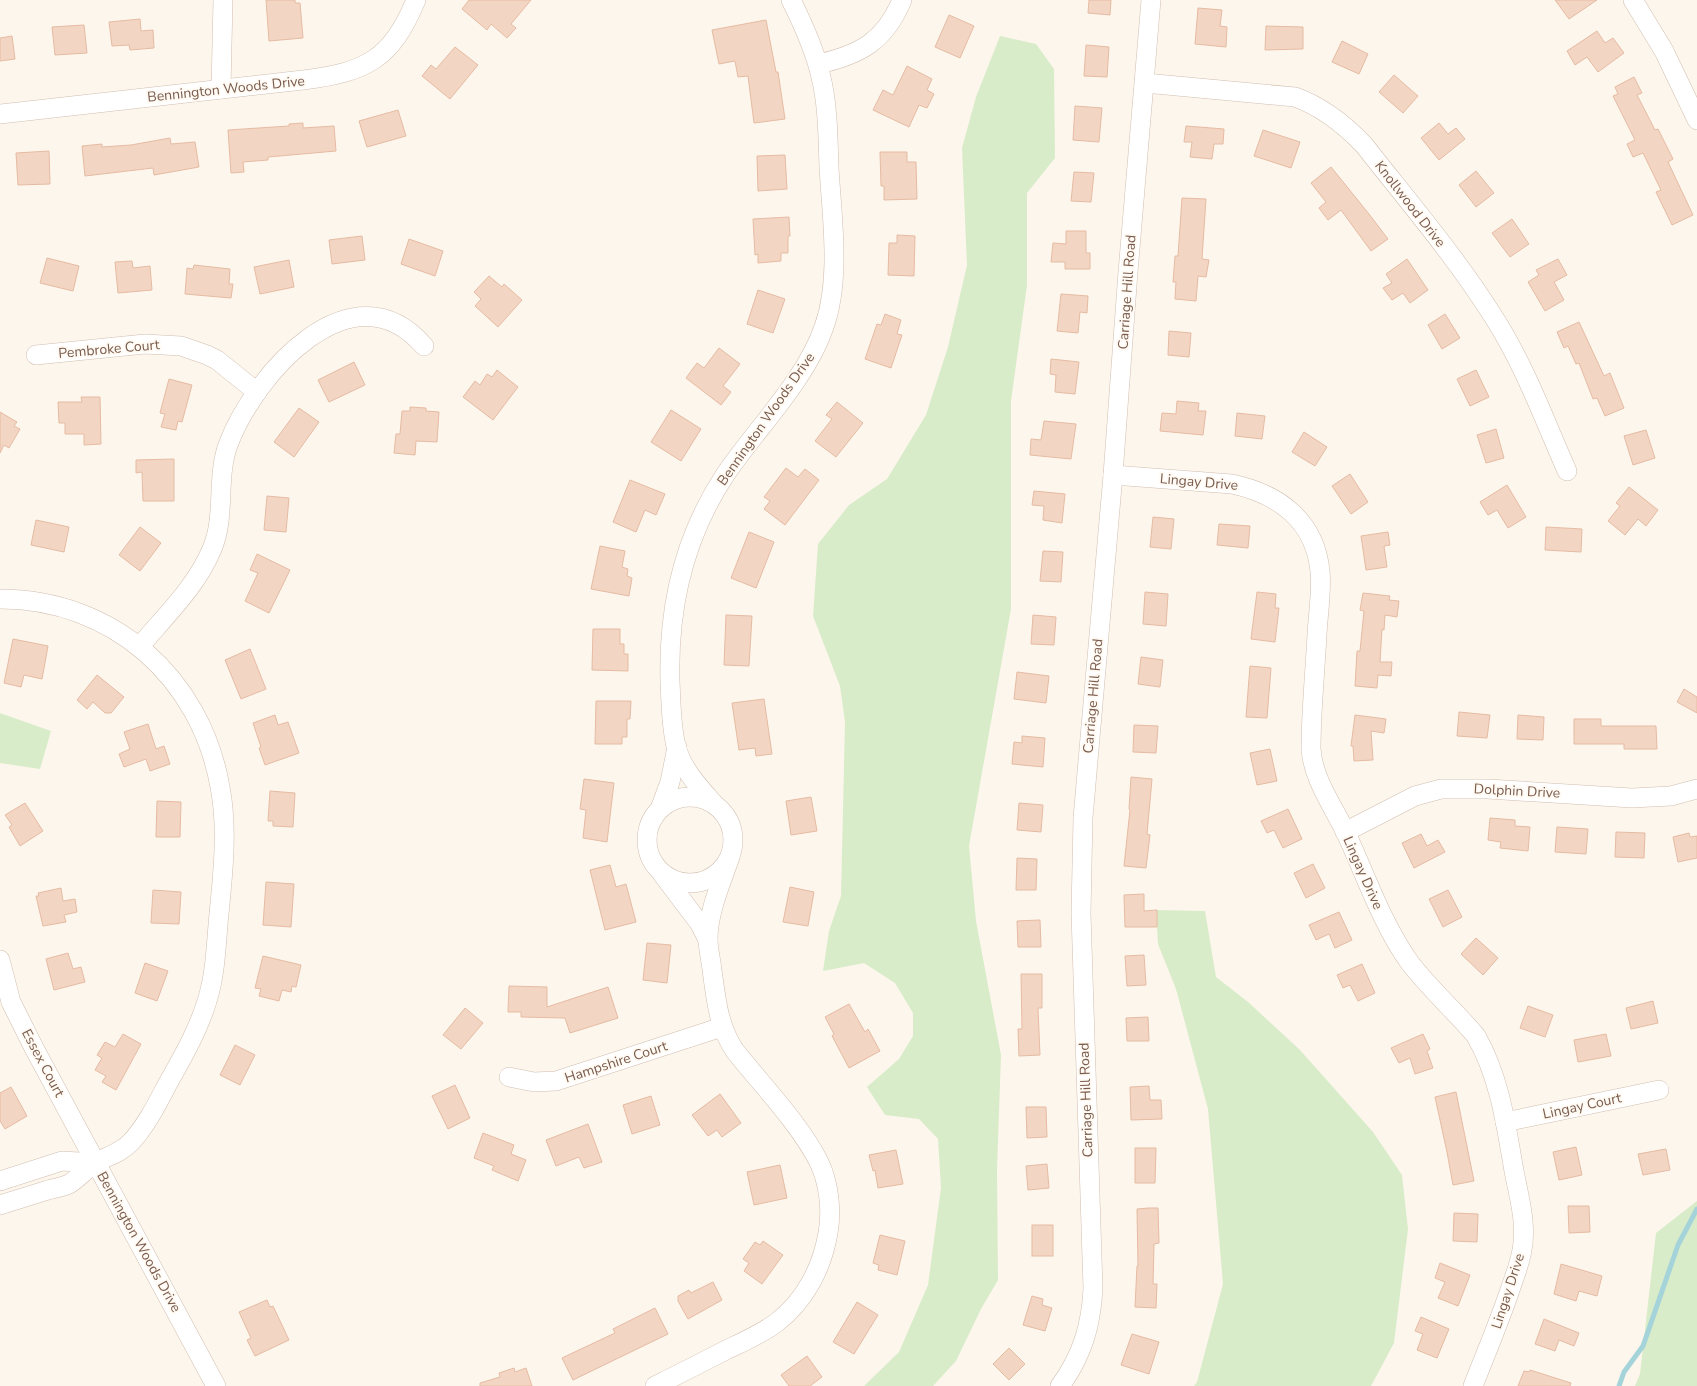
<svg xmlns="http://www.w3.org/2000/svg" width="1697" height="1386" font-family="'Nunito Sans',sans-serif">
  <rect width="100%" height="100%" fill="#fdf6ec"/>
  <g fill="#d8ecc9">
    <polygon points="1000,36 1036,44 1054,69 1055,158 1027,193 1027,285 1011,401 1011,609 969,846 976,921 1001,1055 997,1169 998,1280 981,1309 956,1361 933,1386 864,1386 899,1352 928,1285 941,1188 938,1139 919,1119 885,1115 867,1087 899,1059 913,1036 913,1013 895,983 864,963 823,971 829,931 841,896 845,722 840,686 813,616 818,544 849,505 887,479 926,415 948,347 967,265 962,148 976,97"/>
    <polygon points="0,713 51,731 40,769 0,763"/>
    <polygon points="1156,910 1205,911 1216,977 1248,1002 1300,1050 1373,1132 1402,1175 1408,1229 1394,1343 1371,1386 1194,1386 1197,1382 1223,1284 1208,1109 1176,989 1158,944"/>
    <polygon points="1697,1201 1697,1386 1635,1386 1640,1374 1656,1233"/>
  </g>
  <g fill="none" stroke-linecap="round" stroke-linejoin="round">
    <polyline stroke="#a5d3da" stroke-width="5" points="1619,1386 1624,1372 1643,1346 1678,1245 1697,1209"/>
  </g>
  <g fill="#f3d5c3" stroke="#e6bba3">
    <polygon points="266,0 295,0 295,3 300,3 303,38 269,41"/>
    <polygon points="469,0 531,0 511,24 516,28 507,38 491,24 487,30 462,9"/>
    <polygon points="1089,0 1111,0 1110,15 1088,13"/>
    <polygon points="1555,0 1597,0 1569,19"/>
    <polygon points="1198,8 1222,10 1220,26 1227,27 1226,47 1195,44"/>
    <polygon points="949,15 974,26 960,58 935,47"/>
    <polygon points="140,19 141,31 153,30 154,48 130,50 129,45 112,46 109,22"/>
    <polygon points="766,20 776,72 778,72 785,119 754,123 748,76 738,77 735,61 719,64 712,30"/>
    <polygon points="84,25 87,53 55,55 52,27"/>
    <polygon points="1266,26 1303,27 1303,49 1265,50"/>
    <polygon points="1597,31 1605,43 1613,38 1624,53 1598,72 1587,57 1575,65 1567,51"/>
    <polygon points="12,36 15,59 0,61 0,38"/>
    <polygon points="1342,41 1368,54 1359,74 1332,62"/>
    <polygon points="1086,45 1109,47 1107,77 1084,76"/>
    <polygon points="455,47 478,65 450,99 422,76 431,65 436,69"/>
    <polygon points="907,66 932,79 927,90 934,94 927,108 919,105 909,127 873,110 883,90 893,95"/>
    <polygon points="1394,75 1418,96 1403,113 1379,92"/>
    <polygon points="1634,77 1642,93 1637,95 1655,130 1658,129 1673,159 1668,162 1693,215 1672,225 1656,192 1661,190 1643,153 1633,157 1627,144 1635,140 1613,96 1618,94 1615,87"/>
    <polygon points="1075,106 1102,108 1099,142 1073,140"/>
    <polygon points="398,110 406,136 367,147 359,121"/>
    <polygon points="303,123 303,128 334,126 336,151 268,157 268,160 243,162 244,172 231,173 228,130 289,126 289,124"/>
    <polygon points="1439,123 1448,134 1456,128 1465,139 1439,160 1421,138"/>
    <polygon points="1186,126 1224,129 1223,144 1214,144 1212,159 1190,157 1192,142 1184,142"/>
    <polygon points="1263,130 1300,142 1291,168 1254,156"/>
    <polygon points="170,138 171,144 195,142 199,167 154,175 153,168 85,176 82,146 102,144 102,147 131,145"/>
    <polygon points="49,151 50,184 18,185 16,153"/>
    <polygon points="880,152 907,152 907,162 916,162 917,199 884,200 884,186 881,186"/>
    <polygon points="785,155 787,189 758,191 757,156"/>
    <polygon points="1331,167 1369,214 1388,239 1371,251 1341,210 1328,220 1319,208 1326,202 1311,183"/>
    <polygon points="1476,171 1494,193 1476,207 1459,185"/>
    <polygon points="1074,172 1094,173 1091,202 1071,201"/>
    <polygon points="1182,198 1206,199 1202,259 1209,260 1206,277 1198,276 1196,301 1175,299 1176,282 1173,282 1175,256 1178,256"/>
    <polygon points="789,217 790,236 788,236 788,253 781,253 781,261 758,263 758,254 755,255 753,219"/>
    <polygon points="1512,219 1529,244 1510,257 1492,233"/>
    <polygon points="1066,231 1086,231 1086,253 1090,253 1090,269 1065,269 1065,262 1051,262 1053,243 1066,244"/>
    <polygon points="897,235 915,236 914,276 888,275 889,243 897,243"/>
    <polygon points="362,236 365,260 332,264 329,240"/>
    <polygon points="409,239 443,251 435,276 401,264"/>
    <polygon points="47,258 79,266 73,291 40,283"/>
    <polygon points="1407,259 1428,290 1410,303 1403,293 1392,300 1383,288 1392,283 1386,274"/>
    <polygon points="1558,259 1567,275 1554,282 1564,300 1545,311 1528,282 1539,275 1536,270"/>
    <polygon points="289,260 294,287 260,294 254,267"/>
    <polygon points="132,261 133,268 150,266 152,290 118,293 115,262"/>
    <polygon points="194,265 230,269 229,284 233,284 231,298 185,294 187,268 193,269"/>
    <polygon points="489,276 502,287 504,284 522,300 498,327 475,306 481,299 474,292"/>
    <polygon points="758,290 785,299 773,333 747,324"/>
    <polygon points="1061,294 1088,296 1087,313 1080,312 1078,333 1057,331"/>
    <polygon points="885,314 901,320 897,334 902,335 891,368 865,359 877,324 881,325"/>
    <polygon points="1445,314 1460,338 1442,349 1428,325"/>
    <polygon points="1579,322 1604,376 1610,373 1624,408 1605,416 1597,398 1593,399 1579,363 1576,364 1568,346 1564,348 1557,332"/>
    <polygon points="1169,331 1191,333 1189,357 1168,355"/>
    <polygon points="719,348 740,364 723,386 731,392 721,405 686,378 697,363 704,368"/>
    <polygon points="1051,359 1079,362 1075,394 1055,392 1056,375 1050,374"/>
    <polygon points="354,362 365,385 329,402 318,380"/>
    <polygon points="497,370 518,387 493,420 463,397 475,381 480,385 487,374 492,377"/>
    <polygon points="1476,370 1489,397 1470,406 1457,379"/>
    <polygon points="169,379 192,385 182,422 178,421 176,430 161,427 165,414 160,413"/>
    <polygon points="81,397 100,397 101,444 84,445 84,434 65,434 65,423 59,423 58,402 82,402"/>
    <polygon points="1177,401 1199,403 1198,411 1206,411 1203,435 1160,431 1162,413 1176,414"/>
    <polygon points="837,402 863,423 836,457 815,441 832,419 826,415"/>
    <polygon points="410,407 426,408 426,411 439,412 437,442 416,441 415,455 394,453 396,434 400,434 402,411 410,411"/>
    <polygon points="299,408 319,422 294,457 274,442"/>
    <polygon points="671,410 701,429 681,461 651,442"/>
    <polygon points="0,412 17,422 14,426 20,429 9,448 4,445 0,453"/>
    <polygon points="1237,413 1265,416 1262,439 1235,436"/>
    <polygon points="1044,421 1076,424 1071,459 1030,455 1031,439 1041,440"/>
    <polygon points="1496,429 1504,458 1486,463 1477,435"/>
    <polygon points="1646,430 1655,458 1633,465 1624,436"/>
    <polygon points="1304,432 1327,447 1315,466 1292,452"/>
    <polygon points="174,459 174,501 143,501 142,472 136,473 136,460"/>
    <polygon points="786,468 798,477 805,469 819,480 785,525 764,509 770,501 764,497"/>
    <polygon points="1350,474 1368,502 1351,514 1332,486"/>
    <polygon points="630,480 665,494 656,515 645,510 636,532 613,522"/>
    <polygon points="1507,485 1526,517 1508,528 1497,510 1488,515 1480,502"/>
    <polygon points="1629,487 1658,510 1646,526 1638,519 1625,535 1608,521 1620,506 1616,503"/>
    <polygon points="1034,491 1065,494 1062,523 1043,520 1044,506 1032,505"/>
    <polygon points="267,496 289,498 286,532 264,530"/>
    <polygon points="1153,517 1174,519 1171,549 1150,547"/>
    <polygon points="36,520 69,527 64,552 31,545"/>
    <polygon points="1219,524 1250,526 1248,548 1217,545"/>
    <polygon points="140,527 161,543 140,571 119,555"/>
    <polygon points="1546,527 1582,529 1581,552 1545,550"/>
    <polygon points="749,532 774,542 756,588 731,578"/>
    <polygon points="1388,532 1390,545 1384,546 1387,567 1366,570 1361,536"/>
    <polygon points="600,546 625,551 622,567 628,569 627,576 632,578 629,596 591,589"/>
    <polygon points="1043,551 1063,552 1061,582 1040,581"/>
    <polygon points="257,554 290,570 269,613 245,601 258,573 250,570"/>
    <polygon points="1145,592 1168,594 1166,626 1143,624"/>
    <polygon points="1257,592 1276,594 1275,608 1279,608 1275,642 1251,639"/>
    <polygon points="1363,593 1390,596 1389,600 1399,601 1397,617 1385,615 1384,630 1382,629 1380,662 1392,662 1391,676 1378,675 1377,688 1355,686 1357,651 1360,651 1364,611 1360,610"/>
    <polygon points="726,615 752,616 749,666 724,665"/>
    <polygon points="1033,615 1056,617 1054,645 1031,644"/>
    <polygon points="593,629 620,629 620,644 624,644 624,654 628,654 628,671 592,670"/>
    <polygon points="13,639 48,646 42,679 24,675 21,687 4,683"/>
    <polygon points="250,649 266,689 241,699 225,660"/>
    <polygon points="1141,657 1163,660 1160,687 1138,684"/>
    <polygon points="1250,666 1271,668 1267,718 1246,717"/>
    <polygon points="1017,672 1049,676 1046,703 1014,699"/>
    <polygon points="97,675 124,697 111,713 105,713 93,702 87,709 77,700"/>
    <polygon points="1684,689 1697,697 1697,713 1677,702"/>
    <polygon points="764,699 772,754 756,756 755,748 739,750 732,703"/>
    <polygon points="596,701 631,701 630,719 627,719 627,737 622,737 622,744 595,744"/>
    <polygon points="1459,712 1490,715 1487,738 1457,736"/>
    <polygon points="275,715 278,725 288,722 299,753 265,765 259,748 261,747 253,723"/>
    <polygon points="1355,715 1386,719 1384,733 1371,731 1373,760 1354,761 1353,746 1351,746"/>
    <polygon points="1518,715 1544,717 1543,740 1517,739"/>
    <polygon points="1574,719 1601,719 1601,726 1656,726 1657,749 1624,749 1624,744 1574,744"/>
    <polygon points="148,724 156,749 164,746 170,764 150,771 146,759 124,767 119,754 130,749 124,732"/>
    <polygon points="1134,725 1158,726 1156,753 1133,752"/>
    <polygon points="1022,736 1045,738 1043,767 1012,764 1014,742 1022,743"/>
    <polygon points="1270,749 1277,781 1257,785 1250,753"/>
    <polygon points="1131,777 1152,779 1147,834 1150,835 1146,868 1124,866 1130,810 1129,809"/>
    <polygon points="584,779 614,783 607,842 583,838 586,810 580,809"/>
    <polygon points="270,791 295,793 293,827 273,826 273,821 268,821"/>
    <polygon points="811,797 817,831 791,835 786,801"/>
    <polygon points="157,801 181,802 180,837 156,837"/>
    <polygon points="25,803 43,831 20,846 9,827 12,825 5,815"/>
    <polygon points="1019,803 1043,805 1041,832 1017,830"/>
    <polygon points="1288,809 1302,839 1283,848 1274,830 1267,833 1261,821"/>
    <polygon points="1490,818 1515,820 1515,826 1530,827 1528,851 1500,848 1501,842 1488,840"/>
    <polygon points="1557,827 1588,829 1586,854 1555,852"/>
    <polygon points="1616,832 1645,833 1644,858 1615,857"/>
    <polygon points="1689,833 1690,837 1697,836 1697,858 1678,862 1673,837"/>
    <polygon points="1421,834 1427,846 1438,840 1445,852 1414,868 1402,843"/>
    <polygon points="1017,858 1037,859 1036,890 1016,890"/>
    <polygon points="1313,864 1325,888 1306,898 1294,873"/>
    <polygon points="610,865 616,887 626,884 636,922 605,930 590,870"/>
    <polygon points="266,882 294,884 291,927 263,925"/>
    <polygon points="790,887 814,892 808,926 783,922"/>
    <polygon points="61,888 63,901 75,899 77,912 64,915 66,922 43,926 36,896 39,896 38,893"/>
    <polygon points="153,890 181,892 179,924 151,923"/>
    <polygon points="1448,890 1462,917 1443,927 1429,899"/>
    <polygon points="1144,894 1144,911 1157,910 1157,927 1125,927 1124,895"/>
    <polygon points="1339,912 1352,940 1335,948 1329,934 1316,940 1309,925"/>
    <polygon points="1040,920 1041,947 1018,947 1017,921"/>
    <polygon points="1476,938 1498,958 1483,975 1461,954"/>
    <polygon points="647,943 671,945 667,983 643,980"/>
    <polygon points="68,953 73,969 81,967 85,982 54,990 46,959"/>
    <polygon points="1144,955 1146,985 1127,986 1125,956"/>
    <polygon points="263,956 301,965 296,987 292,986 291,992 282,990 279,1001 259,996 261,989 255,988"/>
    <polygon points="145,963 168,971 157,1001 135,993"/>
    <polygon points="1362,964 1375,993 1358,1001 1350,985 1343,988 1337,975"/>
    <polygon points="1021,974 1042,974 1042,1008 1038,1008 1040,1055 1019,1056 1018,1029 1022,1029"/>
    <polygon points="509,986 547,987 547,1007 608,987 618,1018 570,1033 565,1018 521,1017 521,1012 508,1012"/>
    <polygon points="1653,1001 1658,1023 1631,1029 1626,1008"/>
    <polygon points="849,1004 865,1032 868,1029 880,1051 849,1068 832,1036 834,1034 825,1017"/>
    <polygon points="1528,1006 1553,1015 1545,1037 1520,1028"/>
    <polygon points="465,1008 483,1023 461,1049 443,1035"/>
    <polygon points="1148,1017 1149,1041 1127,1041 1126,1018"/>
    <polygon points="123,1034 141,1044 116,1090 102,1082 106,1076 95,1070 102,1058 97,1055 105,1042 115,1047"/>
    <polygon points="1423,1034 1430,1049 1427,1051 1433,1068 1415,1074 1410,1058 1399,1063 1391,1048"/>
    <polygon points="1606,1034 1611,1056 1578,1062 1574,1040"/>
    <polygon points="235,1045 255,1055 240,1085 220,1075"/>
    <polygon points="455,1085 470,1118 448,1129 432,1096"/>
    <polygon points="1149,1086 1150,1100 1161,1100 1162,1119 1131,1120 1130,1087"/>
    <polygon points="11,1087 27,1116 5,1129 0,1121 0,1093"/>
    <polygon points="1456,1092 1474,1181 1453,1185 1447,1152 1435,1097"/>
    <polygon points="720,1094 741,1123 722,1137 717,1130 708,1136 692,1115"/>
    <polygon points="651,1096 660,1125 632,1134 623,1105"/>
    <polygon points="1026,1107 1046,1107 1047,1137 1027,1138"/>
    <polygon points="588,1124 602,1162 584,1168 579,1157 556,1166 546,1140"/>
    <polygon points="483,1133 514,1145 511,1154 526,1160 518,1181 492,1170 494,1166 474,1158"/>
    <polygon points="1576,1147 1582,1175 1559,1180 1553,1152"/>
    <polygon points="1135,1148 1156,1148 1155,1183 1135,1183"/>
    <polygon points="1666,1149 1670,1170 1643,1175 1638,1154"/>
    <polygon points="896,1150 903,1184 878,1188 875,1170 873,1171 869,1155"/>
    <polygon points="1047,1164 1049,1188 1028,1190 1026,1166"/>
    <polygon points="780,1165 787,1198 754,1205 747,1172"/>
    <polygon points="1568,1206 1589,1206 1590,1232 1569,1233"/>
    <polygon points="1149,1208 1158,1208 1159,1243 1154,1244 1153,1284 1157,1284 1156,1308 1135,1307 1137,1266 1138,1266 1137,1209"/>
    <polygon points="1454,1213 1478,1214 1477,1242 1453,1241"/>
    <rect x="1032" y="1225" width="21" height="31"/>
    <polygon points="880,1235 905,1241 897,1275 878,1270 879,1265 873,1263"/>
    <polygon points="763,1241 783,1255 762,1284 744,1271 749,1263 743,1259 755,1242 760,1245"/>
    <polygon points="1440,1263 1470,1275 1458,1306 1438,1298 1445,1282 1435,1278"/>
    <polygon points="1561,1264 1602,1276 1597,1296 1579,1291 1576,1301 1554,1294"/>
    <polygon points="713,1282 722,1300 688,1319 678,1301 678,1296 689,1290 691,1293"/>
    <polygon points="1032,1296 1043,1299 1042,1305 1052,1308 1045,1331 1023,1325"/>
    <polygon points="267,1300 270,1307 273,1306 289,1340 255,1356 247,1340 251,1338 239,1312"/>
    <polygon points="857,1302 878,1315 854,1354 833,1342"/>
    <polygon points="655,1308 668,1334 573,1380 562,1358 615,1333 613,1329"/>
    <polygon points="1421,1317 1449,1329 1437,1358 1417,1350 1423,1334 1415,1331"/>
    <polygon points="1544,1319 1579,1333 1574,1346 1559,1340 1555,1351 1535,1344"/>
    <polygon points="1132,1334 1159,1342 1149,1374 1121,1365"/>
    <polygon points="1009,1348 1025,1364 1009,1380 993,1364"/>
    <polygon points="807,1356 822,1377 810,1386 789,1386 781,1375"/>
    <polygon points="514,1368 515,1372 526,1368 532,1386 480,1386 480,1383 500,1377 499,1373"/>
    <polygon points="1530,1370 1571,1383 1570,1386 1518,1386 1524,1371 1529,1372"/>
  </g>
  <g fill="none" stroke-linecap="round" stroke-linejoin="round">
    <g stroke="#d1beb0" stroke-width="20">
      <g id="minor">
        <polyline points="1633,0 1664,51 1697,120"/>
        <path d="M818 64C860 55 885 41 902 0"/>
        <path d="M1145 83 1295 97C1323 107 1344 124 1364 145 1408 201 1455 256 1493 316 1524 364 1544 419 1567 471"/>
        <polyline points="221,89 223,0"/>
        <path d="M0 114 303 80C366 72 391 60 416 0"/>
        <polyline points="36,355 145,344 181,346 207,355 217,360 257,392"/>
        <path d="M1113 475 1232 484C1279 494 1315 521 1320 571 1322 592 1318 614 1317 635 1315 673 1311 711 1311 749 1313 779 1333 806 1346 833 1366 876 1382 924 1410 963 1430 989 1455 1011 1476 1036 1500 1078 1506 1125 1514 1171 1519 1197 1527 1224 1522 1250 1520 1263 1515 1275 1511 1287 1500 1320 1486 1353 1473 1386"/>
        <path d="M0 599C113 599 201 678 220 787 228 828 223 873 219 914 216 943 216 973 207 1001 198 1031 182 1058 167 1085 157 1104 146 1126 131 1142 121 1153 107 1156 95 1163 86 1169 78 1179 69 1184 63 1187 55 1188 48 1190 32 1195 16 1200 0 1205"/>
        <path d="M140 646C166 615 196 587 212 549 226 516 216 478 228 445 254 375 352 263 424 346"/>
        <circle cx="690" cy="840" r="43"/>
        <path d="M714 804C699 787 682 769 676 746 671 726 671 702 670 681 668 608 684 537 725 475 756 429 806 380 824 327 841 279 832 218 829 168 828 138 828 106 821 77 815 50 803 24 791 0"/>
        <polyline points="660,809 670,782 677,747"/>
        <polyline points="1345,832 1415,796 1441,789 1488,789 1632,798 1671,796 1697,789"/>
        <polyline points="663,875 700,924 708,940"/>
        <polyline points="0,960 11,1002 34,1048 216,1386"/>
        <polyline points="509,1077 534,1082 556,1081 722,1027"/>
        <polyline points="1505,1122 1659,1090"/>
        <polyline points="0,1181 62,1161 96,1163"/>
        <path d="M655 1386C679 1374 703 1362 726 1350 743 1342 761 1334 776 1323 805 1301 822 1268 828 1233 832 1211 829 1183 819 1162 799 1123 762 1085 735 1051 718 1026 716 998 712 970 711 960 708 949 708 939 708 912 721 883 730 857"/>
        <path d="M1060 1386C1082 1356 1091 1326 1093 1289L1081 913 1083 818 1113 475 1128 272 1151 0"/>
      </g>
    </g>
    <use href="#minor" stroke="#fff" stroke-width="19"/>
  </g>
  <g text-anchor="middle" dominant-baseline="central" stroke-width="4" stroke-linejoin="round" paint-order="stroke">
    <g font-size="14" fill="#7a5c4d" stroke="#fffaf3">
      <text transform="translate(226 89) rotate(-6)">Bennington Woods Drive</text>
      <text transform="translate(1410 204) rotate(52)">Knollwood Drive</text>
      <text transform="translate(1127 292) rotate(-86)">Carriage Hill Road</text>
      <text transform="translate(109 349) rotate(-5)">Pembroke Court</text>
      <text transform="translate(766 419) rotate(-55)">Bennington Woods Drive</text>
      <text transform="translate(1199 482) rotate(5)">Lingay Drive</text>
      <text transform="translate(1093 696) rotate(-85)">Carriage Hill Road</text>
      <text transform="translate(1517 791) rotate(3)">Dolphin Drive</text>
      <text transform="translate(1363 873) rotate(66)">Lingay Drive</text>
      <text transform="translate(616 1062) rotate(-18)">Hampshire Court</text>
      <text transform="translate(43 1063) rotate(62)">Essex Court</text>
      <text transform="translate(1086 1100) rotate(-92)">Carriage Hill Road</text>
      <text transform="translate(1582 1106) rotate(-12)">Lingay Court</text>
      <text transform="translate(139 1242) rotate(61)">Bennington Woods Drive</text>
      <text transform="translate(1508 1291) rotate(-72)">Lingay Drive</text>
    </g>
  </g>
</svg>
